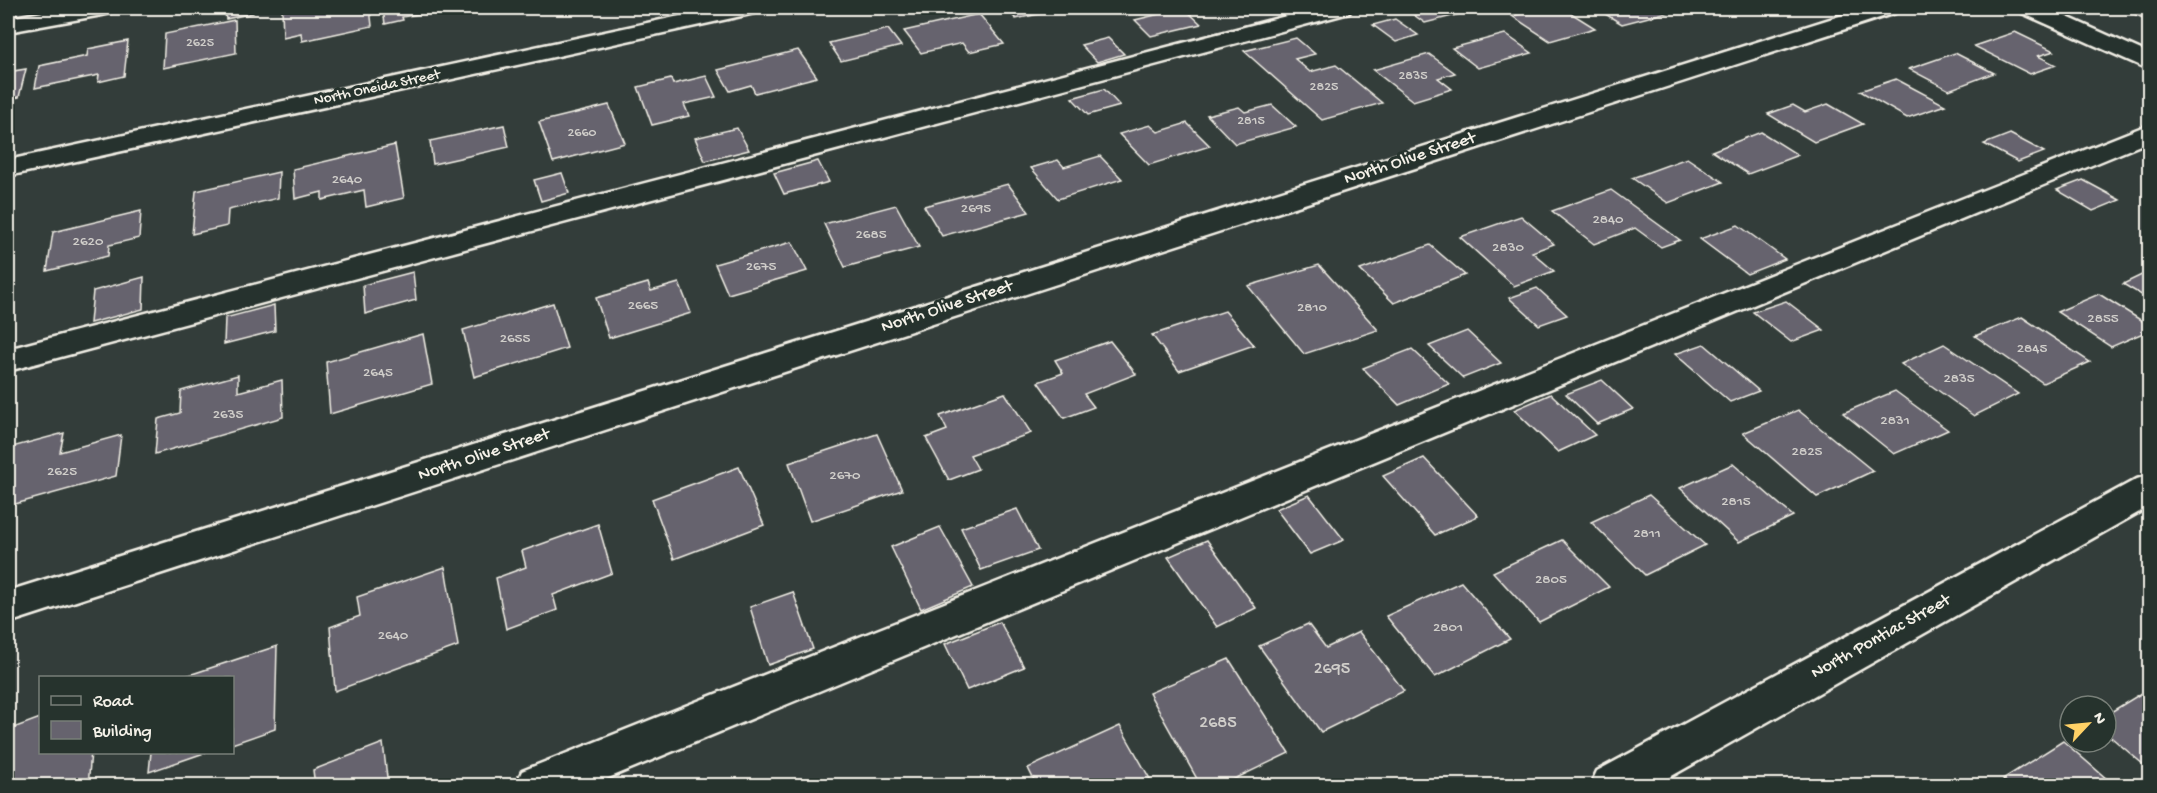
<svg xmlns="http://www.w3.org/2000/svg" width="2157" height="793" font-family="'Gochi Hand',sans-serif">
  <rect width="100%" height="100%" fill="#333d3a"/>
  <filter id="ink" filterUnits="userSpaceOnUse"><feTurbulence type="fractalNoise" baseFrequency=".0167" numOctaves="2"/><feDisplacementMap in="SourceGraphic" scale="12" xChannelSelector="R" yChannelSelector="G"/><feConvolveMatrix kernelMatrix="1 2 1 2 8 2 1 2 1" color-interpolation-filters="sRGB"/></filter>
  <g filter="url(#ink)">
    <g fill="#66636e" stroke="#f4f1e8" stroke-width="1.5">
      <polygon points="224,8 252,8 253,13 226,19"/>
      <polygon points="294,8 370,8 372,26 302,41 301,33 283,37 282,10"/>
      <polygon points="383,8 451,8 402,17 403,20 385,24"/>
      <polygon points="1005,8 1066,8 1016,19"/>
      <polygon points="1184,8 1201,24 1151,36 1135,20"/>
      <polygon points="1404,8 1467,8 1472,11 1425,23"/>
      <polygon points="1542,8 1563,8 1595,28 1550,41 1512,16"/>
      <polygon points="1595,8 1666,8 1672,11 1622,24"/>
      <polygon points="2120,8 2150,8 2150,21"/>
      <polygon points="979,14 1004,44 969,52 962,43 921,53 904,31"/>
      <polygon points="1395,19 1418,35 1396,42 1373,25"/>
      <polygon points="235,20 236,53 163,68 165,34"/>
      <polygon points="888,29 901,46 841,61 829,43"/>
      <polygon points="2015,32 2054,51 2038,56 2056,65 2030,74 1974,46"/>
      <polygon points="1505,34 1532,53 1478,68 1452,48"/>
      <polygon points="1108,38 1124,54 1097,62 1081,45"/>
      <polygon points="1296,38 1315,54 1295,59 1310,72 1336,65 1382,103 1322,120 1244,51"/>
      <polygon points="128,41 124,76 98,82 99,75 35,88 39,66 87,56 88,49"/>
      <polygon points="798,50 817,77 755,93 751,85 730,91 718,70"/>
      <polygon points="1955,53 1994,73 1949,90 1909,69"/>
      <polygon points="1429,54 1455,73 1438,78 1452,89 1413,101 1373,70"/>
      <polygon points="26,69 19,97 8,99 8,72"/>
      <polygon points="706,76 716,97 684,104 689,116 652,125 638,87 671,79 673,84"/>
      <polygon points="1896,79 1945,105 1907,118 1860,91"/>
      <polygon points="1104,89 1120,106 1088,115 1072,98"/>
      <polygon points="1828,104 1863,124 1814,142 1768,114 1793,105 1805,112"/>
      <polygon points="609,105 625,143 553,162 539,122"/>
      <polygon points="1272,105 1296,127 1235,144 1207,115 1239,107 1245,112"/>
      <polygon points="1187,123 1210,146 1149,165 1119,134 1150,125 1158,132"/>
      <polygon points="504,125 509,147 433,164 430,141"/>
      <polygon points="737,128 749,150 705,161 695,138"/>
      <polygon points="1761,132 1798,155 1748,174 1712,151"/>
      <polygon points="2010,134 2044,152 2018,162 1984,144"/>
      <polygon points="395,145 404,198 366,207 364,190 322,200 322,192 295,199 293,169"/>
      <polygon points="1100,156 1122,179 1058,199 1031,168 1058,160 1064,167"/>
      <polygon points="1687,158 1723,182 1668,203 1632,178"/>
      <polygon points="818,161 829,182 784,194 774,173"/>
      <polygon points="279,172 278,198 228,210 227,226 192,234 196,191"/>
      <polygon points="562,173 569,193 541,201 534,180"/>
      <polygon points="2083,180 2120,200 2093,211 2057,190"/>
      <polygon points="1008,184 1029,212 942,236 924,206"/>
      <polygon points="1611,190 1680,240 1661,247 1635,228 1594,244 1552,211"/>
      <polygon points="896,205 919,247 845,267 824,224"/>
      <polygon points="141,211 139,238 109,245 108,256 47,271 53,232"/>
      <polygon points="1521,216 1554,244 1532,252 1554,271 1514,286 1460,237"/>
      <polygon points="1738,225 1785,259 1747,274 1700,239"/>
      <polygon points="792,242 807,271 728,294 715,264"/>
      <polygon points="1430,245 1465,275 1394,303 1360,270"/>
      <polygon points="1319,265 1378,330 1304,354 1248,286"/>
      <polygon points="2150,271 2150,300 2123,284"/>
      <polygon points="413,272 416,300 365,314 363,285"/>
      <polygon points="144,277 143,309 90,323 93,291"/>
      <polygon points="648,283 651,291 679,283 691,313 609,338 596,298"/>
      <polygon points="1537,288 1567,315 1539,325 1509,298"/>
      <polygon points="2099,294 2150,326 2150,330 2111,347 2057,312"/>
      <polygon points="1786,301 1824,330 1791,342 1753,312"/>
      <polygon points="553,303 567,348 474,377 463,330"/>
      <polygon points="274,305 275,331 224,344 225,318"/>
      <polygon points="1225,311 1254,345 1179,371 1152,335"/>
      <polygon points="2022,317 2090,362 2043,383 1975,336"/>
      <polygon points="1467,331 1501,363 1463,378 1429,346"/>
      <polygon points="423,334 432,384 330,414 326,362"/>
      <polygon points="1110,341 1136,374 1084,394 1094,407 1064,418 1038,382 1063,373 1055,360"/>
      <polygon points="1704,344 1759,391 1730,402 1675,354"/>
      <polygon points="1944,344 2018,394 1974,416 1901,364"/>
      <polygon points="1412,349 1449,384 1399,405 1363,368"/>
      <polygon points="238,375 238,392 282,380 283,417 155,454 158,419 180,413 181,391"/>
      <polygon points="1602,380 1633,409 1597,424 1566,394"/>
      <polygon points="1895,391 1948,430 1894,454 1843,413"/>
      <polygon points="1005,393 1031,433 970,455 978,469 949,480 926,438 947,430 940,416"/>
      <polygon points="1551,394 1595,435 1558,452 1514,410"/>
      <polygon points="1798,410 1873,471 1817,497 1743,433"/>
      <polygon points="64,433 60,452 121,435 116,476 8,506 8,469 12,447"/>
      <polygon points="877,434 902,490 810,521 789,463"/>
      <polygon points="1424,458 1478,516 1435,535 1383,476"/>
      <polygon points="1733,464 1793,516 1739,542 1680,488"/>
      <polygon points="739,467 764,525 674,559 652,499"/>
      <polygon points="1309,495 1344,540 1310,554 1276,509"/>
      <polygon points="1649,495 1705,545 1645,575 1591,522"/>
      <polygon points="1017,509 1038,550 981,570 961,528"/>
      <polygon points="598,524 612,573 553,595 557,610 506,629 496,578 526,567 522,551"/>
      <polygon points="940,527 973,587 921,609 891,547"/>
      <polygon points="1207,540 1256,608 1217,627 1168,557"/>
      <polygon points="1562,540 1609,587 1539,622 1493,572"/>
      <polygon points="445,567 458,646 335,691 330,627 360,616 357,597"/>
      <polygon points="1461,582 1510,639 1435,677 1386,616"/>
      <polygon points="793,592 813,649 768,665 750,607"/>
      <polygon points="1000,622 1024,667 967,690 945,644"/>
      <polygon points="1308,624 1326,648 1359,632 1404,691 1321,732 1259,646"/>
      <polygon points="277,646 275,729 232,744 232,678 180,678"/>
      <polygon points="1229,659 1289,753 1220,786 1201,786 1149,693"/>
      <polygon points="2150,688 2150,770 2106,733 2106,715"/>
      <polygon points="40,718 40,752 91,752 88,786 8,786 8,730"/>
      <polygon points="1120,726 1154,786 1037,786 1028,768"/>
      <polygon points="2063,741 2115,786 2010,786 2003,779"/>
      <polygon points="383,743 388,786 315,786 313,770"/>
      <polygon points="151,752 207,752 149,772"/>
    </g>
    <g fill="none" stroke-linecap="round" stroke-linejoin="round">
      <g stroke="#f4f1e8" stroke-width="5">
        <g id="minor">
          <polygon points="67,8 113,8 110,13 102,15 8,32 8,18"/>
          <polygon points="717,8 757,8 754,13 746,15 8,176 8,160"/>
          <polygon points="1317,8 1352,8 1349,13 8,371 8,349"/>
          <polygon points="1865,8 1898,8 1895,13 8,623 8,591"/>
          <polygon points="2019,8 2047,8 2150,54 2150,70 2022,13"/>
          <polygon points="2150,124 2150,141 589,786 515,786 522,771"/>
          <polygon points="2150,475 2150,506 1654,786 1590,786 1597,771 2137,479"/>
        </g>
      </g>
      <use href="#minor" fill="#26332d" fill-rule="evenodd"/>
    </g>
  </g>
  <g text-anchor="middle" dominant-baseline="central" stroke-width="6" stroke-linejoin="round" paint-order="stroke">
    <g font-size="14" fill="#d0ceca">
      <text x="200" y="43">2625</text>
      <text x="1413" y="76">2835</text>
      <text x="1324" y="87">2825</text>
      <text x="1251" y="121">2815</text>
      <text x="582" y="133">2660</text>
    </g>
    <g font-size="15" fill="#f4f1e8" stroke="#26332d">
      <text transform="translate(377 88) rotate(-12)">North Oneida Street</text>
    </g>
    <g font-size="15" fill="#d0ceca">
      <text x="347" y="180">2640</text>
      <text x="976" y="209">2695</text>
      <text x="1608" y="220">2840</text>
      <text x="871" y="235">2685</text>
      <text x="88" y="242">2620</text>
      <text x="1508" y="248">2830</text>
      <text x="761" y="267">2675</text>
      <text x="643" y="306">2665</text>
      <text x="1312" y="308">2810</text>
      <text x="2103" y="319">2855</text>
      <text x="515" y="339">2655</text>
      <text x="2032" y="349">2845</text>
      <text x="378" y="373">2645</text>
      <text x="1959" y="379">2835</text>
      <text x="228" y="415">2635</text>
      <text x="1895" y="421">2831</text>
      <text x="1807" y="452">2825</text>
      <text x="62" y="472">2625</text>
      <text x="845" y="476">2670</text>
      <text x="1736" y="502">2815</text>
      <text x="1647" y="534">2811</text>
      <text x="1551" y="580">2805</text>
      <text x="1448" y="628">2801</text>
      <text x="393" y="636">2640</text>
    </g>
    <g font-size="18" fill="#f4f1e8" stroke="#26332d">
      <text transform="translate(1410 159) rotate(-18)">North Olive Street</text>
      <text transform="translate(947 307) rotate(-18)">North Olive Street</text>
      <text transform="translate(484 455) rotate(-18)">North Olive Street</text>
      <text transform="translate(1881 637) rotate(-29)">North Pontiac Street</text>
    </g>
    <g font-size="18" fill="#d0ceca">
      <text x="1332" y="669">2695</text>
      <text x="1218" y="723">2685</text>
    </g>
  </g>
  <rect width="2157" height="793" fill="none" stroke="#26332d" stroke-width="30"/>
  <rect x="15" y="15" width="2127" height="763" fill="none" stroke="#f4f1e8" stroke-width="2" filter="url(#ink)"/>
  <rect x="39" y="676" width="195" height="78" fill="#26332d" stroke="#787f78" stroke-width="1.5"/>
  <rect x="51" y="696" width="30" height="9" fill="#26332d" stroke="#787f78" stroke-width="1.5"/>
  <text x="93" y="706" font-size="18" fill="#f4f1e8">Road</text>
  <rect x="51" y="721" width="30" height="18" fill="#66636e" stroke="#787f78" stroke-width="1.5"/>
  <text x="93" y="736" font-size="18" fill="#f4f1e8">Building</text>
  <g transform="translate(2088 724) rotate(64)"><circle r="28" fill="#26332d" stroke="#787f78" stroke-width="1.5"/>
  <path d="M0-4.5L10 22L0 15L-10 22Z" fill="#ffd166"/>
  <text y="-9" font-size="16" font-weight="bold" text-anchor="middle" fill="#f4f1e8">N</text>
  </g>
</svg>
